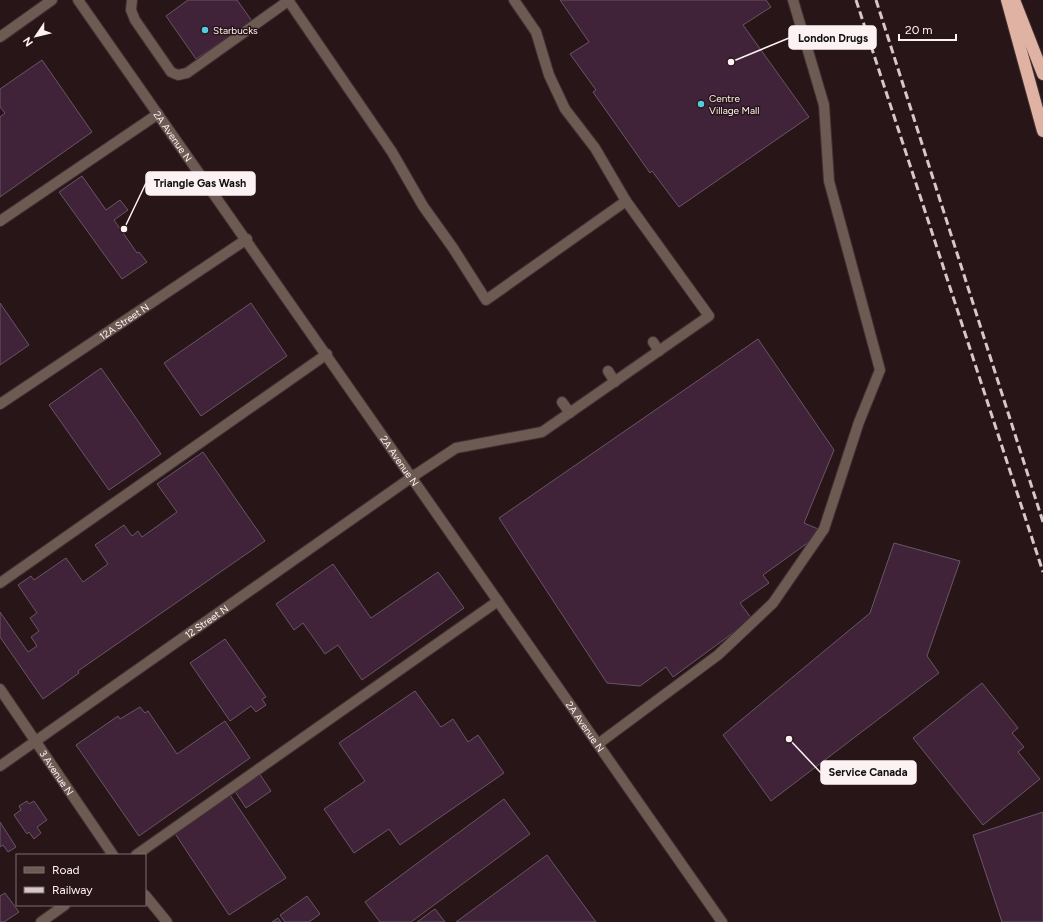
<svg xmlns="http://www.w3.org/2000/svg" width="1043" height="922" font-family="Figtree,sans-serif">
  <rect width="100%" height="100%" fill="#281518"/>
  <g fill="#412339" stroke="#695664">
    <polygon points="188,0 237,0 252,21 196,59 166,16"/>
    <polygon points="560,0 766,0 771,7 743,25 809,117 679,207 652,171 650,173 593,92 596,90 570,54 589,42"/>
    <polygon points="42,60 92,132 0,197 0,117 5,113 0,107 0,89"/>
    <polygon points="82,176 106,210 120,200 128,210 114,220 137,253 139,252 147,262 122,279 59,192"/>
    <polygon points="0,303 29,345 0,365"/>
    <polygon points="251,303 287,356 201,416 164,363"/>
    <polygon points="758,339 834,450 804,523 818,529 813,539 763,575 769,583 740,603 752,619 673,677 666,667 640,686 607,683 499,518"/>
    <polygon points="101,368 161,454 109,490 49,405"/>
    <polygon points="203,452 265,541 78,671 79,673 43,699 0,637 0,612 28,652 37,646 31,637 39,631 30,618 37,613 18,585 31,576 34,580 66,558 83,582 108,564 95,545 124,525 132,536 138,531 142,537 177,512 157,484"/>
    <polygon points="894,543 960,561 927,656 939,673 771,801 723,735 870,613"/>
    <polygon points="333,564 371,618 438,572 464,608 362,680 338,645 325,654 303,623 294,630 276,604"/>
    <polygon points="225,639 266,697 262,699 266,705 256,712 251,706 230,721 190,663"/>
    <polygon points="982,683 1018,728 1012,733 1024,747 1018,752 1040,779 983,825 913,738"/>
    <polygon points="415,691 441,727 453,719 468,742 478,735 504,773 400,845 389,829 354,853 324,809 365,781 339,743"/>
    <polygon points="140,707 145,713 148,711 177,754 225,721 250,758 139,836 76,745 118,716 120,719"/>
    <polygon points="259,773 271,791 246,808 234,790"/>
    <polygon points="230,795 286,878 229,915 174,832"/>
    <polygon points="504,799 530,834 411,922 380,922 365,902"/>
    <polygon points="27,801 29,804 34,801 47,820 37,827 41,833 34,839 29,832 27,834 14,815 21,810 19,806"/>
    <polygon points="1043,812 1043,922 1002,922 973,835"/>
    <polygon points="0,822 16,847 8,852 3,845 0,847"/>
    <polygon points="547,855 596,922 456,922"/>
    <polygon points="5,893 19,912 4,922 0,922 0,896"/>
    <polygon points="307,896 320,914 309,922 285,922 280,915"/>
    <polygon points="435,909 445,922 417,922"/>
    <polygon points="278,918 281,922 272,922"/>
  </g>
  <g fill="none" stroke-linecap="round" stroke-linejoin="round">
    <g stroke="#423032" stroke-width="12">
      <g id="service">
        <polyline points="132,0 131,10 135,20 171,72 178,75 187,73 288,1"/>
        <polyline points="288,0 392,152 423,206 453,248 486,300 626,201"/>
        <polyline points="0,221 158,114"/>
        <polyline points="653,342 659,351"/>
        <polyline points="608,371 615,382"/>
        <polyline points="562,402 570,413"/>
        <polyline points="412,477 456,448 542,432 709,316 626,201 595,148 565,109 549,75 536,32 514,0"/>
        <polyline points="0,583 327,354"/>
        <polyline points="598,744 718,655 773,603 824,529 859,422 880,370 829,181 824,105 793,0"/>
        <polyline points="136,855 498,601"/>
        <polyline points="41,922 65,905"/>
      </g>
    </g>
    <g stroke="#423032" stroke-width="12">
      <g id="minor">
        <polyline points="0,37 52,0"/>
        <path id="s1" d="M0 404 247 239"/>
        <path id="s2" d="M0 689 113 855"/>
        <path id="s3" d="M0 766 412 477"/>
        <polyline points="145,895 167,922"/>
      </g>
    </g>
    <g stroke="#423032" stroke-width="12">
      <g id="tertiary">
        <path id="s4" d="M78 0 722 922"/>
      </g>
    </g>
    <g stroke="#423032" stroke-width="14">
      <g id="motorway">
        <polyline points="1007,0 1043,131"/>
        <polyline points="1014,0 1043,74"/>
      </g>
    </g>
    <use href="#service" stroke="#6c5a53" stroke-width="10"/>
    <use href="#minor" stroke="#6c5a53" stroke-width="10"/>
    <use href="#tertiary" stroke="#6c5a53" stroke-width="10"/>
    <use href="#motorway" stroke="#dfb2a3" stroke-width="12"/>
    <g stroke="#d4c8c9" stroke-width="3" stroke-dasharray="8 4" stroke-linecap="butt">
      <polyline points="856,0 1043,572"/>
      <polyline points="876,0 1043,522"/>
    </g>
  </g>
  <g fill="#54cade" stroke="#281518" stroke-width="1.5">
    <circle cx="205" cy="30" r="4"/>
    <circle cx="701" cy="104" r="4"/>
  </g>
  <g text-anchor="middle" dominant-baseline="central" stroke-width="3" stroke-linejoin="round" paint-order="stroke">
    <g font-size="10" fill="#fdf2f3" stroke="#281518" text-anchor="start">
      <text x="213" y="30">Starbucks</text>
      <text x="709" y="98">Centre<tspan x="709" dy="12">Village Mall</tspan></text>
    </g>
    <g font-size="10" fill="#fdf2f3" stroke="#281518">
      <text stroke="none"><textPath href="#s4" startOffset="166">2A Avenue N</textPath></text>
      <text stroke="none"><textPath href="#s1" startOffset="149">12A Street N</textPath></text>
      <text stroke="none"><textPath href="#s4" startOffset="562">2A Avenue N</textPath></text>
      <text stroke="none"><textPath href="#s3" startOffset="252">12 Street N</textPath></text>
      <text stroke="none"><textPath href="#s4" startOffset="886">2A Avenue N</textPath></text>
      <text stroke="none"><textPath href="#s2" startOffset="101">3 Avenue N</textPath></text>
    </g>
  </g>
  <path fill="none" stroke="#fdf2f3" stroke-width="1.5" d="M731 62L789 38M124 229L146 183M789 739L821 773"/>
  <g fill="#fdf2f3" stroke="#281518" stroke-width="1.5">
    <circle cx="731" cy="62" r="4"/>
    <circle cx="124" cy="229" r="4"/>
    <circle cx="789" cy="739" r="4"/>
  </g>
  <g fill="#fdf2f3" stroke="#fdf2f3" stroke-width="1.5">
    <rect x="789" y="26" width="87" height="23" rx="4"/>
    <rect x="146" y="172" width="109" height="23" rx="4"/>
    <rect x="821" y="761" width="95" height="23" rx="4"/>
  </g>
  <g font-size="11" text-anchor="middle" font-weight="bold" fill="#111">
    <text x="833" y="42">London Drugs</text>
    <text x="200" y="187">Triangle Gas Wash</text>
    <text x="868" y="776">Service Canada</text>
  </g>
  <rect x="16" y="854" width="130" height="52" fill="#281518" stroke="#7d6d70"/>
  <rect x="24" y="867" width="20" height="6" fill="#6c5a53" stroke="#7d6d70"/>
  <text x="52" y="874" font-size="12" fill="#fdf2f3">Road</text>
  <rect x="24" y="887" width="20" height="6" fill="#d4c8c9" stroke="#7d6d70"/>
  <text x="52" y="894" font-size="12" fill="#fdf2f3">Railway</text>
  <g transform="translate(36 36) rotate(235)" stroke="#281518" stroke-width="3" paint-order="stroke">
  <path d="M0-3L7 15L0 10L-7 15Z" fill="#fdf2f3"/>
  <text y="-6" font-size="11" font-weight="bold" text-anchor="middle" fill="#fdf2f3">N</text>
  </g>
  <path d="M899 34v6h57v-6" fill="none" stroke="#fdf2f3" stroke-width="2"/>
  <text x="905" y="34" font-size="12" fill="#fdf2f3" stroke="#281518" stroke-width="3" paint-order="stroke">20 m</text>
</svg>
